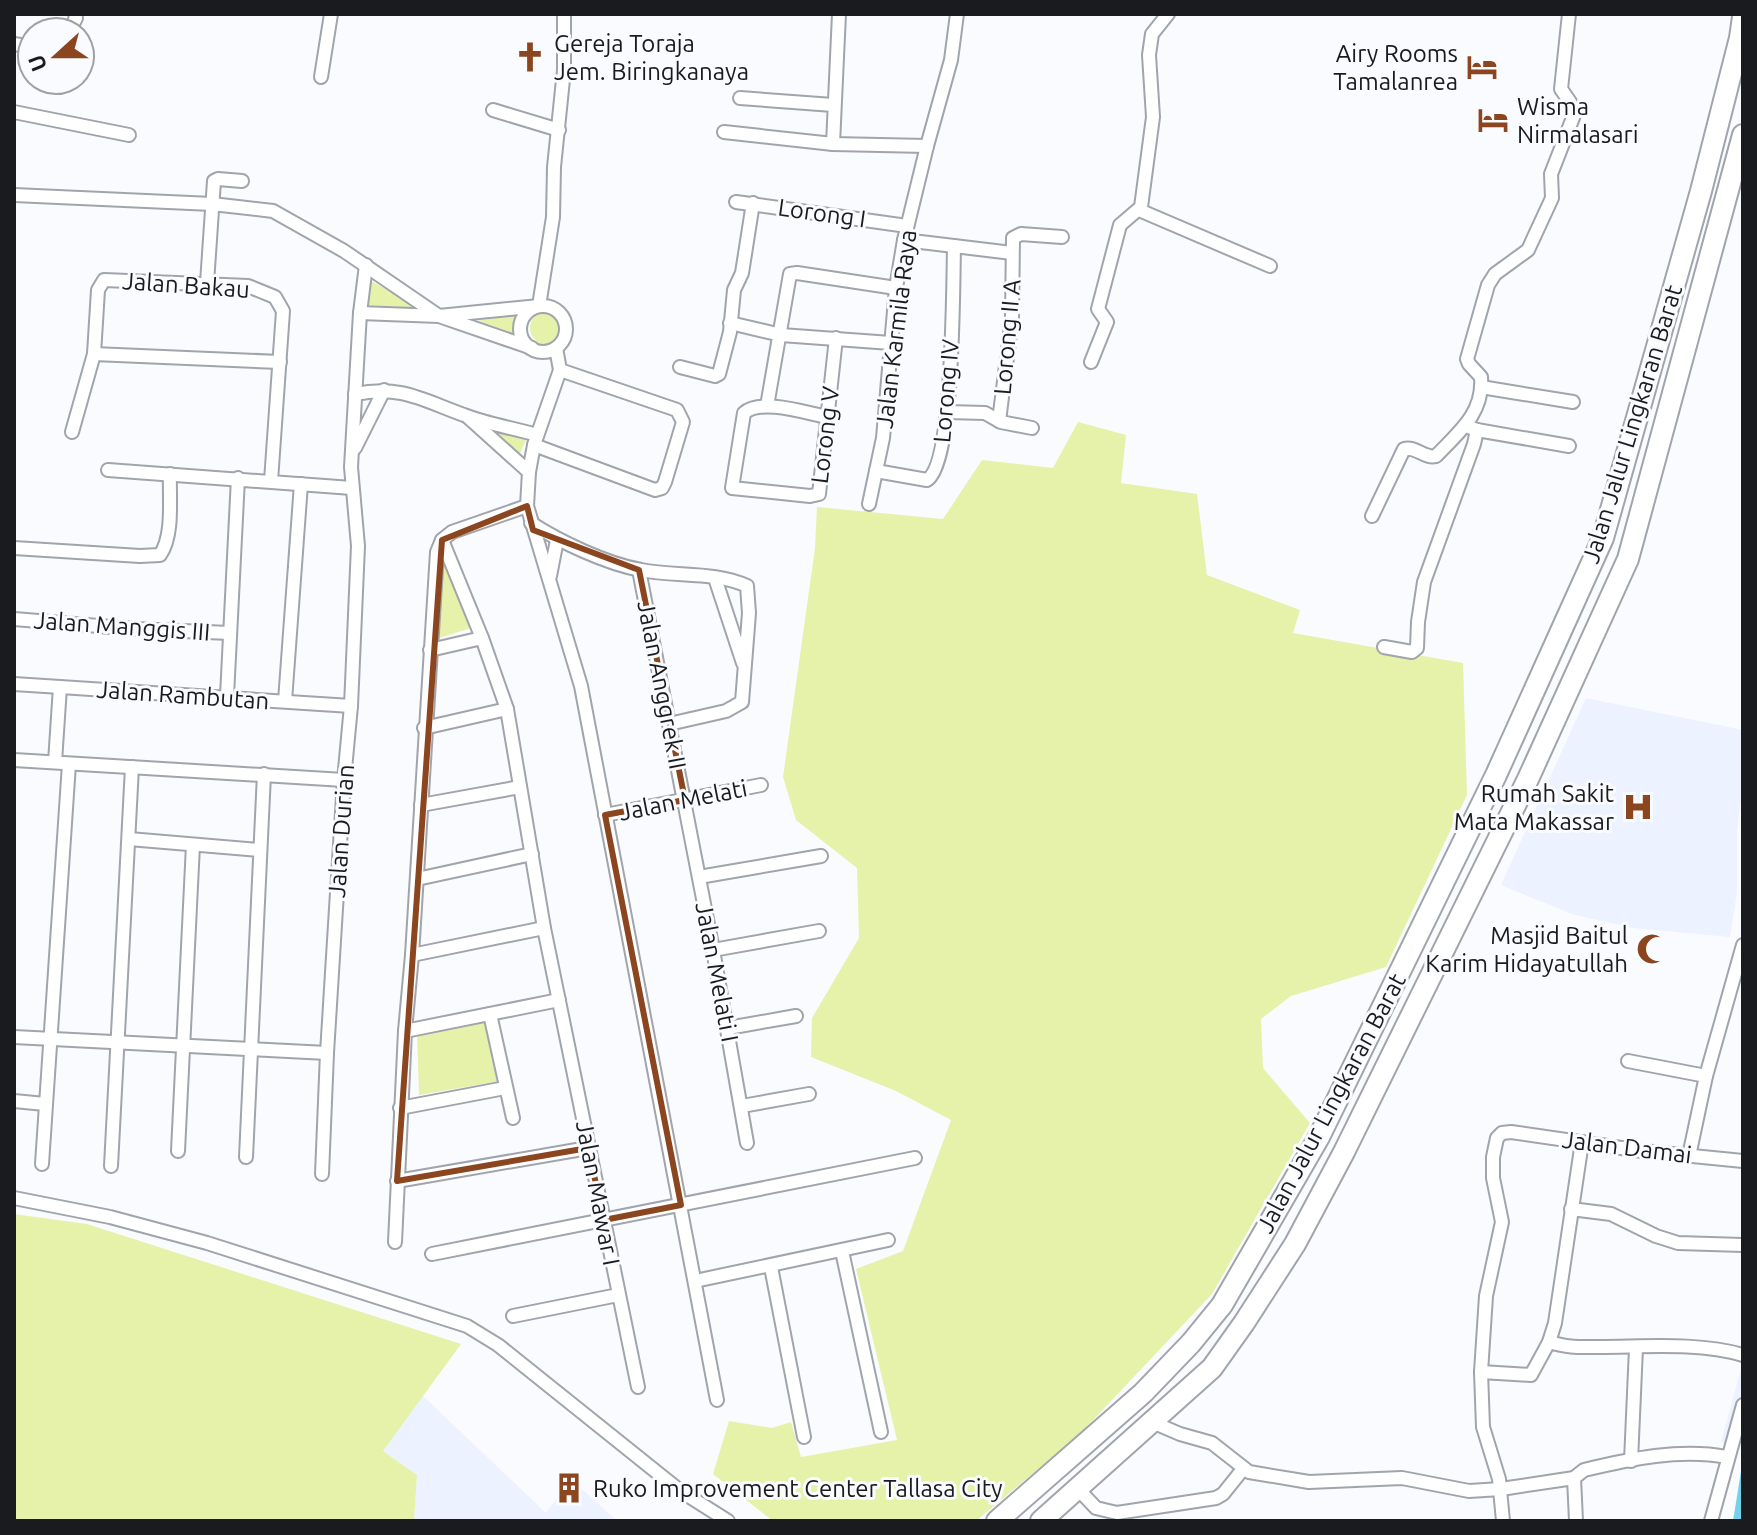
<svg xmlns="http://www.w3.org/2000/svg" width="1757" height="1535" font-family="Ubuntu,sans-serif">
  <rect width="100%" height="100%" fill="#f9fbfe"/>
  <g fill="#ecf2ff">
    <polygon points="1586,698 1743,730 1743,782 1737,831 1737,893 1730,937 1632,928 1572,914 1501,885"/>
    <polygon points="1743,1362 1743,1447 1721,1442"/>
    <polygon points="423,1396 546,1513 571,1479 617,1521 414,1521 417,1475 383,1451"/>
  </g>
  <g fill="#e6f2aa">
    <polygon points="366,278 419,308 364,305"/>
    <circle cx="547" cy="328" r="17"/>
    <polygon points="519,314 515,325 517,338 471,322"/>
    <polygon points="1078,422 1126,435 1121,483 1197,494 1207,575 1300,610 1293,633 1463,663 1467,795 1386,967 1291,996 1261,1019 1263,1068 1310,1123 1212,1294 1080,1434 976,1521 773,1521 713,1474 729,1421 772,1428 791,1422 801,1457 897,1440 856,1269 903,1251 951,1120 896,1091 811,1057 812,1018 859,938 857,868 796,820 783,777 815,548 817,507 943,519 982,460 1053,468"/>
    <polygon points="484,429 526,440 518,458"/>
    <polygon points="444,555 471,628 436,639"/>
    <polygon points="483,1019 499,1081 419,1095 417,1033"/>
    <polygon points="14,1214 87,1224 461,1344 383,1451 417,1475 414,1521 14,1521"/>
  </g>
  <polygon fill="#74d1e9" points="1743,1459 1743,1521 1733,1521"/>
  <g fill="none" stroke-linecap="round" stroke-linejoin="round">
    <g stroke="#a0a4ac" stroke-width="16">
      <g id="street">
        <polyline points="69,32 76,18 75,14"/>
        <polyline points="14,44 32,47"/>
        <polyline points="321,77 331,14"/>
        <polyline points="740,98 833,105"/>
        <polyline points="493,110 559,130"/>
        <polyline points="14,112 129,135"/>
        <polyline points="724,132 833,144 927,146"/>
        <polyline points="833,144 839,14"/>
        <polyline points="14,195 212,204 273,211 344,251 439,316 539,306 553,217 554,167 564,70 564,14"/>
        <polyline points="736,202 907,226"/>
        <polyline points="1139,210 1270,266"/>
        <polyline points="904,240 1012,253"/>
        <polyline points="207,283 214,181 218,179 242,181"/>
        <circle cx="543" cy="329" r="23"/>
        <polyline points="360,313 439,316 532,348"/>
        <polyline points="730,323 781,335 891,343"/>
        <polyline points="556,348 560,370 534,445 529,472 527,506 581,686 717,1400"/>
        <polyline points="94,354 280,362"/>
        <polyline points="1091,362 1107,322 1098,309 1120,225 1141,207 1153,117 1149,55 1152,34 1168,14"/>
        <polyline points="680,367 715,376 719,374 730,332 734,290 742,273 753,203"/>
        <polyline points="1481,387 1573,402"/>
        <path d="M355 394C402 385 422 400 464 415 487 424 513 428 537 435"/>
        <polyline points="767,406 790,274 797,273 896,288"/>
        <polyline points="947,412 985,413 1001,422 1032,428"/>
        <path d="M827 417C806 413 761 398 744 413L732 488 810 496 819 494 836 338"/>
        <polyline points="469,418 529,472"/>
        <polyline points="999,421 1012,318 1013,238 1021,234 1062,237"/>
        <polyline points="1477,430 1569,446"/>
        <polyline points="72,432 94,354 98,290 104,280 248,286 275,297 283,311 271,481"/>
        <polyline points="534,445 655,490 662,488 665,482 683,422 677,410 560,370"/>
        <polyline points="355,448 384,390"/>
        <polyline points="108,470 352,488"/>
        <path d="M876 471 927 480C954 463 953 284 954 246"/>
        <polyline points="869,504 883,438 896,288 904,240 927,146 951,60 957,14"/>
        <path d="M1372 516 1404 449C1416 446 1425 459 1436 456 1459 432 1484 413 1481 377L1469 364 1467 359 1488 285 1495 274 1528 250 1552 198 1551 174 1574 115 1570 102 1561 89 1569 14"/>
        <path d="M531 523C560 542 607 564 641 570 675 577 715 571 747 586L749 613 742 702 726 711 669 724"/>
        <polyline points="442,540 482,638 507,709 544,928 638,1387"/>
        <path d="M14 548 140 556 160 555C174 535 169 498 170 474"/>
        <polyline points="639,570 713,950 747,1143"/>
        <polyline points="550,576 557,540"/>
        <polyline points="715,578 743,663"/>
        <polyline points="14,619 135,629 230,633"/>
        <polyline points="1384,647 1412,652 1417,648 1418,622 1424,582 1474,444 1477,430 1466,426"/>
        <polyline points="430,650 482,638"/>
        <polyline points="14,684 351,706"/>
        <polyline points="227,696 238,478"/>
        <polyline points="285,701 301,484"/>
        <polyline points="424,728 507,709"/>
        <polyline points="14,760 344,780"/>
        <polyline points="55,762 60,687"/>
        <polyline points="421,805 520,787"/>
        <polyline points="605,815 761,785"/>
        <polyline points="129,839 260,850"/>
        <polyline points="699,877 821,856"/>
        <polyline points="417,879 532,854"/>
        <polyline points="713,950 819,931"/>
        <polyline points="412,955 544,928"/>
        <polyline points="490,1014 513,1118"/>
        <polyline points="728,1028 796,1016"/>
        <polyline points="405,1031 559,1000"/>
        <polyline points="14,1037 327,1053"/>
        <polyline points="1628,1061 1706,1076"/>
        <polyline points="14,1101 45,1104"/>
        <polyline points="742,1106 809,1094"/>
        <polyline points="400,1108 505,1088"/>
        <polyline points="178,1151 193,845"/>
        <polyline points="1689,1156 1706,1076 1743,945"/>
        <polyline points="246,1157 264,774"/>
        <polyline points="42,1164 69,764"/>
        <polyline points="111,1166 132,767"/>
        <polyline points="322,1174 327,1053 344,780 351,706 358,546 351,467 360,313 366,265"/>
        <polyline points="397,1181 588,1148"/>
        <polyline points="14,1198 110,1217 207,1243 467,1326 498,1345 679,1490 728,1521"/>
        <polyline points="1571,1209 1611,1214 1656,1236 1678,1243 1743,1245"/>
        <polyline points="395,1242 405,1031 412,955 437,552 442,540 452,532 527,506"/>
        <polyline points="842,1251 881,1432"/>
        <polyline points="432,1254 915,1158"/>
        <polyline points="771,1267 804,1437"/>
        <polyline points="695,1281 888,1240"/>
        <polyline points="513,1316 618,1295"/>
        <path d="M1549 1342C1570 1348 1578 1347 1599 1347 1645 1347 1698 1342 1743 1355"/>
        <polyline points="1481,1372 1531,1375 1549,1342 1555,1323 1582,1142"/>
        <polyline points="1152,1422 1180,1434 1212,1443 1249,1472 1309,1482 1402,1478 1469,1491 1501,1489 1574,1478"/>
        <polyline points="1631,1461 1636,1348"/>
        <polyline points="1078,1489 1096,1508 1117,1513 1216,1498 1223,1494 1243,1469"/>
        <polyline points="1503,1521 1499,1479 1483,1427 1481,1372 1486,1296 1502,1222 1493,1178 1493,1157 1497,1138 1502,1133 1511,1132 1642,1151 1743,1161"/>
        <path d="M1576 1521 1574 1478 1584 1470C1630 1459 1680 1448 1727 1457"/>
        <polyline points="1711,1521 1743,1405"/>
      </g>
    </g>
    <g stroke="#a0a4ac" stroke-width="24">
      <g id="primary">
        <polyline points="997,1521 1143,1393 1191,1343 1222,1305 1319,1137 1496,775 1603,538 1701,191 1740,38 1743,17"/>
        <polyline points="1041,1521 1212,1368 1244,1323 1295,1244 1344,1152 1528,779 1628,559 1743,135"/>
      </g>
    </g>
    <use href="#street" stroke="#fff" stroke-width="12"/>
    <use href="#primary" stroke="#fff" stroke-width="20"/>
  </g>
  <path fill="none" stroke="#8c461f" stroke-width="6" stroke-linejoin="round" d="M527 506 533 530 639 570 685 800 605 815 681 1205 604 1220 588 1148 397 1181 442 540Z"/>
  <defs>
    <g id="church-bare" transform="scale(2.4)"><path d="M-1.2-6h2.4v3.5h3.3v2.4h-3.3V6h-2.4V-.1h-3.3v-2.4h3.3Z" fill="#8c461f" stroke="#f9fbfe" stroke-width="2.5" paint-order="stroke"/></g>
    <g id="hotel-bare" transform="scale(2.4)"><path d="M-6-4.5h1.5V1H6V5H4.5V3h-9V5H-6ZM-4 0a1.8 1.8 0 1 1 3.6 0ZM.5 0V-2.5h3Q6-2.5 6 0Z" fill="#8c461f" stroke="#f9fbfe" stroke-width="2.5" paint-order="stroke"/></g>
    <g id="hospital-bare" transform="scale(2.4)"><path d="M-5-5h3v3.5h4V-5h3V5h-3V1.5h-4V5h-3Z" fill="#8c461f" stroke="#f9fbfe" stroke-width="2.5" paint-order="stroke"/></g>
    <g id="mosque-bare" transform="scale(2.4)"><path d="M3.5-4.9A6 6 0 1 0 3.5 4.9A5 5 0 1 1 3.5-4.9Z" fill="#8c461f" stroke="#f9fbfe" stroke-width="2.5" paint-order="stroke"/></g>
    <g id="building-bare" transform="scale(2.4)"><path d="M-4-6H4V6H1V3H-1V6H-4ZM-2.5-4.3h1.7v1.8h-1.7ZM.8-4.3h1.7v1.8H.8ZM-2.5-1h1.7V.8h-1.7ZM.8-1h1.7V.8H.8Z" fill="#8c461f" stroke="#f9fbfe" stroke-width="2.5" paint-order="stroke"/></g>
  </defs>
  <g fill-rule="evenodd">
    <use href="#church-bare" x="530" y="57"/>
    <use href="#hotel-bare" x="1482" y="67"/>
    <use href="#hotel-bare" x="1493" y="120"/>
    <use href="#hospital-bare" x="1638" y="807"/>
    <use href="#mosque-bare" x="1652" y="949"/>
    <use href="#building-bare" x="569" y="1488"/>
  </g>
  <g text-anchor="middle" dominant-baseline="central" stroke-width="6" stroke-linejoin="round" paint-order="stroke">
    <g font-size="24" fill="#1a1b1e" stroke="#f9fbfe" text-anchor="start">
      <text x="554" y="43">Gereja Toraja<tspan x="554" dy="28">Jem. Biringkanaya</tspan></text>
      <text x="1458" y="53" text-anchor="end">Airy Rooms<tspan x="1458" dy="28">Tamalanrea</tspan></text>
      <text x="1517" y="106">Wisma<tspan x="1517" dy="28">Nirmalasari</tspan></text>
      <text x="1614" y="793" text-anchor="end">Rumah Sakit<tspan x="1614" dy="28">Mata Makassar</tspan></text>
      <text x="1628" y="935" text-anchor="end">Masjid Baitul<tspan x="1628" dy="28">Karim Hidayatullah</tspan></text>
      <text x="593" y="1488">Ruko Improvement Center Tallasa City</text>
    </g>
    <g font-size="24" fill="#1a1b1e" stroke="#f9fbfe">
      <text transform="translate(822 213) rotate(8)">Lorong I</text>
      <text transform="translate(186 285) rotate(4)">Jalan Bakau</text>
      <text transform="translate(896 329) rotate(-83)">Jalan Karmila Raya</text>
      <text transform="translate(1007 337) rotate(-85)">Lorong II A</text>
      <text transform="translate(946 391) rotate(-85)">Lorong IV</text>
      <text transform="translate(1632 424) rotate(-73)">Jalan Jalur Lingkaran Barat</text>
      <text transform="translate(825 435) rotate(-83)">Lorong V</text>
      <text transform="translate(122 626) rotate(4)">Jalan Manggis III</text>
      <text transform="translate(662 685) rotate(79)">Jalan Anggrek II</text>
      <text transform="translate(183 695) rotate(4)">Jalan Rambutan</text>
      <text transform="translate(683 800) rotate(-11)">Jalan Melati</text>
      <text transform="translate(341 831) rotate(-86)">Jalan Durian</text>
      <text transform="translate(717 972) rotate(79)">Jalan Melati I</text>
      <text transform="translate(1331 1103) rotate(-62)">Jalan Jalur Lingkaran Barat</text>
      <text transform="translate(1627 1147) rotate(7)">Jalan Damai</text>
      <text transform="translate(598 1193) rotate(79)">Jalan Mawar I</text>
    </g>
  </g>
  <rect width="1757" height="1535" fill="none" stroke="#1a1b1e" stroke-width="32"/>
  <g transform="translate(56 56) rotate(249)"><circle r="38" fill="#f9fbfe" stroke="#a0a1a4" stroke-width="2"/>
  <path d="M0-6L14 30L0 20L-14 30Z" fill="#8c461f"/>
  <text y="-12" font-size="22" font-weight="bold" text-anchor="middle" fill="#1a1b1e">U</text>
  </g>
</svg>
